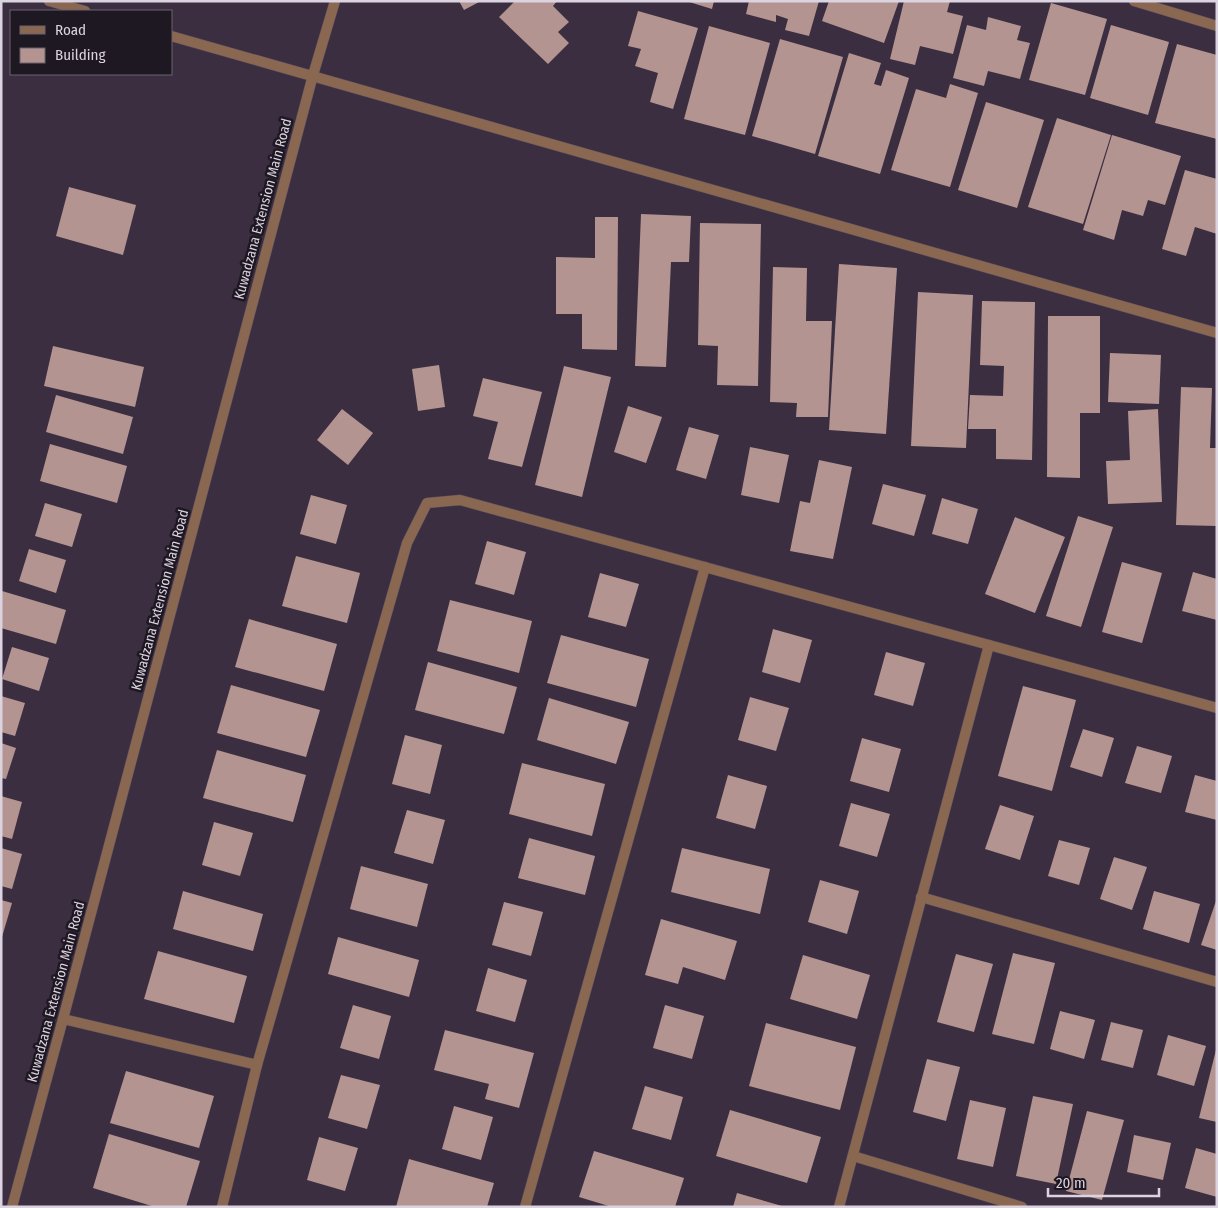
<svg xmlns="http://www.w3.org/2000/svg" width="1218" height="1208" font-family="'Fira Sans Condensed',sans-serif">
  <rect width="100%" height="100%" fill="#3b2e41"/>
  <g fill="#b49490">
    <polygon points="459,1 481,1 464,10"/>
    <polygon points="515,1 557,1 553,6 569,22 558,32 569,43 548,64 499,17"/>
    <polygon points="686,1 714,1 712,9"/>
    <polygon points="749,1 819,1 809,36 785,30 788,19 776,15 776,22 746,14"/>
    <polygon points="829,1 899,1 884,43 822,21"/>
    <polygon points="904,1 950,1 947,12 963,16 953,54 920,46 915,65 890,59"/>
    <polygon points="1051,3 1107,19 1085,95 1029,80"/>
    <polygon points="638,11 698,28 673,109 650,102 658,73 635,66 641,49 628,46"/>
    <polygon points="988,17 1021,26 1017,40 1030,43 1020,79 988,71 984,86 953,78 967,25 986,30"/>
    <polygon points="1111,25 1169,42 1148,115 1090,98"/>
    <polygon points="709,26 770,43 745,135 684,119"/>
    <polygon points="780,39 843,57 815,154 752,136"/>
    <polygon points="1177,44 1217,55 1217,139 1155,123"/>
    <polygon points="849,53 881,63 874,84 881,86 886,70 909,78 880,174 818,156"/>
    <polygon points="950,84 978,93 950,187 891,170 916,89 946,98"/>
    <polygon points="986,102 1044,120 1017,208 958,190"/>
    <polygon points="1057,118 1111,135 1083,224 1028,207"/>
    <polygon points="1112,135 1181,156 1165,205 1148,200 1143,216 1122,210 1114,240 1083,230"/>
    <polygon points="1185,170 1217,179 1217,234 1195,227 1186,256 1162,249"/>
    <polygon points="69,187 136,205 123,255 56,236"/>
    <polygon points="641,214 691,216 689,262 671,262 666,367 635,366"/>
    <polygon points="595,217 618,217 617,350 582,349 582,314 556,314 556,257 595,258"/>
    <polygon points="700,223 761,224 758,386 717,385 718,346 698,345"/>
    <polygon points="839,264 897,268 886,434 829,430"/>
    <polygon points="773,267 807,268 806,321 832,321 828,417 796,417 797,403 770,402"/>
    <polygon points="918,292 973,295 966,448 911,446"/>
    <polygon points="982,301 1035,302 1032,460 996,459 996,429 968,429 970,395 1003,396 1004,366 980,365"/>
    <polygon points="1048,316 1100,316 1100,413 1080,413 1080,478 1047,477"/>
    <polygon points="53,346 144,367 135,407 44,386"/>
    <polygon points="1110,353 1161,355 1159,404 1108,402"/>
    <polygon points="439,365 445,407 418,411 412,369"/>
    <polygon points="564,366 611,377 582,497 535,485"/>
    <polygon points="483,378 542,392 522,467 488,459 498,422 473,416"/>
    <polygon points="1181,387 1212,388 1210,448 1217,448 1217,526 1176,525"/>
    <polygon points="56,395 133,417 123,454 46,432"/>
    <polygon points="628,406 662,417 646,463 614,452"/>
    <polygon points="342,409 373,433 348,465 317,440"/>
    <polygon points="1158,409 1162,502 1108,504 1106,461 1130,460 1128,411"/>
    <polygon points="689,427 719,435 706,479 676,470"/>
    <polygon points="50,444 127,466 117,503 40,481"/>
    <polygon points="750,447 789,455 779,503 741,495"/>
    <polygon points="819,460 852,467 833,559 790,551 800,501 810,503"/>
    <polygon points="883,484 926,495 914,536 872,524"/>
    <polygon points="311,495 347,505 336,544 300,534"/>
    <polygon points="942,498 978,509 968,544 932,534"/>
    <polygon points="45,503 82,514 72,547 35,536"/>
    <polygon points="1078,516 1113,527 1081,627 1046,616"/>
    <polygon points="1015,517 1065,537 1035,613 985,594"/>
    <polygon points="487,541 526,552 514,595 475,584"/>
    <polygon points="29,549 66,560 56,593 19,581"/>
    <polygon points="296,556 360,573 347,623 282,606"/>
    <polygon points="1122,562 1162,573 1142,643 1102,632"/>
    <polygon points="1193,572 1217,579 1217,620 1182,611"/>
    <polygon points="600,573 639,584 626,627 588,617"/>
    <polygon points="2,591 66,610 56,644 1,628"/>
    <polygon points="450,600 532,621 519,673 437,651"/>
    <polygon points="249,619 337,644 324,691 235,667"/>
    <polygon points="773,629 812,640 800,683 762,672"/>
    <polygon points="561,635 649,659 636,707 547,683"/>
    <polygon points="12,647 49,658 39,691 2,679"/>
    <polygon points="886,652 925,663 913,706 874,695"/>
    <polygon points="428,662 517,687 504,734 415,710"/>
    <polygon points="231,685 320,710 306,757 217,733"/>
    <polygon points="1023,686 1076,700 1052,791 998,776"/>
    <polygon points="1,696 25,703 15,736 1,732"/>
    <polygon points="750,697 789,708 776,751 738,740"/>
    <polygon points="549,698 629,722 616,764 537,740"/>
    <polygon points="1083,729 1114,738 1102,777 1070,767"/>
    <polygon points="405,735 442,745 430,794 392,784"/>
    <polygon points="862,738 901,749 889,792 850,781"/>
    <polygon points="1,743 16,748 6,779 1,778"/>
    <polygon points="1137,746 1172,756 1161,793 1125,783"/>
    <polygon points="217,750 306,775 293,822 203,798"/>
    <polygon points="522,763 605,784 592,836 509,814"/>
    <polygon points="728,775 767,786 755,829 716,818"/>
    <polygon points="1195,775 1217,781 1217,820 1185,812"/>
    <polygon points="1,796 22,802 12,839 1,836"/>
    <polygon points="851,803 890,814 877,857 839,846"/>
    <polygon points="1000,805 1034,816 1020,860 985,849"/>
    <polygon points="407,810 445,820 433,864 394,853"/>
    <polygon points="214,822 253,833 240,876 202,865"/>
    <polygon points="529,838 595,856 585,895 518,878"/>
    <polygon points="1059,840 1090,848 1079,885 1048,876"/>
    <polygon points="1,848 22,854 12,889 1,886"/>
    <polygon points="682,848 770,869 760,914 671,892"/>
    <polygon points="1114,857 1147,867 1132,910 1100,899"/>
    <polygon points="361,866 428,884 417,927 350,909"/>
    <polygon points="820,880 859,891 847,934 808,922"/>
    <polygon points="183,891 263,914 253,951 173,929"/>
    <polygon points="1154,891 1200,904 1189,943 1143,929"/>
    <polygon points="1217,898 1217,950 1201,945"/>
    <polygon points="1,900 12,903 2,937 1,937"/>
    <polygon points="504,902 543,912 531,956 492,945"/>
    <polygon points="661,919 737,941 725,980 683,967 678,984 645,975"/>
    <polygon points="338,937 419,960 409,997 328,974"/>
    <polygon points="158,951 247,976 234,1023 144,999"/>
    <polygon points="1013,953 1055,963 1034,1044 992,1034"/>
    <polygon points="956,954 993,964 974,1032 937,1022"/>
    <polygon points="803,955 870,975 857,1019 790,999"/>
    <polygon points="488,968 527,980 515,1022 476,1011"/>
    <polygon points="353,1005 391,1016 379,1059 340,1048"/>
    <polygon points="665,1005 704,1016 692,1059 653,1048"/>
    <polygon points="1060,1011 1095,1020 1084,1059 1050,1049"/>
    <polygon points="1111,1022 1143,1030 1133,1068 1101,1060"/>
    <polygon points="766,1023 856,1047 840,1110 749,1086"/>
    <polygon points="445,1030 534,1053 519,1108 485,1099 489,1084 434,1070"/>
    <polygon points="1168,1035 1206,1046 1194,1086 1157,1075"/>
    <polygon points="1216,1050 1217,1050 1217,1122 1199,1118"/>
    <polygon points="927,1059 960,1067 946,1121 913,1112"/>
    <polygon points="126,1071 214,1096 199,1148 110,1123"/>
    <polygon points="341,1075 380,1085 367,1129 328,1118"/>
    <polygon points="645,1086 683,1097 671,1140 632,1129"/>
    <polygon points="1033,1096 1073,1104 1056,1184 1016,1176"/>
    <polygon points="970,1100 1006,1108 993,1167 957,1159"/>
    <polygon points="454,1106 493,1117 481,1160 442,1149"/>
    <polygon points="730,1110 821,1137 807,1183 716,1156"/>
    <polygon points="1087,1111 1124,1120 1102,1200 1066,1191"/>
    <polygon points="109,1134 200,1161 186,1207 155,1207 93,1188"/>
    <polygon points="1134,1135 1171,1143 1163,1180 1127,1172"/>
    <polygon points="319,1137 358,1148 345,1191 307,1180"/>
    <polygon points="1196,1148 1217,1154 1217,1197 1185,1188"/>
    <polygon points="594,1151 684,1178 675,1207 612,1207 579,1197"/>
    <polygon points="409,1159 494,1183 487,1207 396,1207"/>
    <polygon points="737,1193 782,1206 782,1207 733,1207"/>
  </g>
  <g fill="none" stroke-linecap="round" stroke-linejoin="round">
    <g stroke="#584c5e" stroke-width="11">
      <g id="minor">
        <polyline points="49,1 85,11"/>
        <polyline points="1134,1 1217,26"/>
        <polyline points="171,36 1217,333"/>
        <polyline points="921,897 1217,982"/>
        <polyline points="63,1019 257,1065"/>
        <polyline points="853,1156 1022,1207"/>
        <polyline points="222,1207 257,1065 407,543 427,503 460,500 989,645 1217,708"/>
        <polyline points="525,1207 705,567"/>
        <polyline points="839,1207 989,645"/>
      </g>
    </g>
    <g stroke="#584c5e" stroke-width="11">
      <polyline id="tertiary" points="12,1207 63,1019 313,75 335,1"/>
    </g>
    <use href="#minor" stroke="#896750" stroke-width="10"/>
    <use href="#tertiary" stroke="#896750" stroke-width="10"/>
  </g>
  <g text-anchor="middle" dominant-baseline="central" stroke-width="5" stroke-linejoin="round" paint-order="stroke">
    <g font-size="14" fill="#dbd3e0" stroke="#1e1822">
      <text transform="translate(263 209) rotate(-75)">Kuwadzana Extension Main Road</text>
      <text transform="translate(160 600) rotate(-75)">Kuwadzana Extension Main Road</text>
      <text transform="translate(56 992) rotate(-75)">Kuwadzana Extension Main Road</text>
    </g>
  </g>
  <rect width="1218" height="1208" fill="none" stroke="#dbd3e0" stroke-width="5"/>
  <rect x="10" y="10" width="162" height="65" fill="#1e1822" stroke="#6a636e"/>
  <rect x="20" y="26" width="25" height="8" fill="#896750" stroke="#6a636e"/>
  <text x="55" y="35" font-size="15" fill="#dbd3e0">Road</text>
  <rect x="20" y="48" width="25" height="15" fill="#b49490" stroke="#6a636e"/>
  <text x="55" y="60" font-size="15" fill="#dbd3e0">Building</text>
  <path d="M1048 1188v8h111v-8" fill="none" stroke="#dbd3e0" stroke-width="2.5"/>
  <text x="1056" y="1188" font-size="15" fill="#dbd3e0" stroke="#1e1822" stroke-width="4" paint-order="stroke">20 m</text>
</svg>
